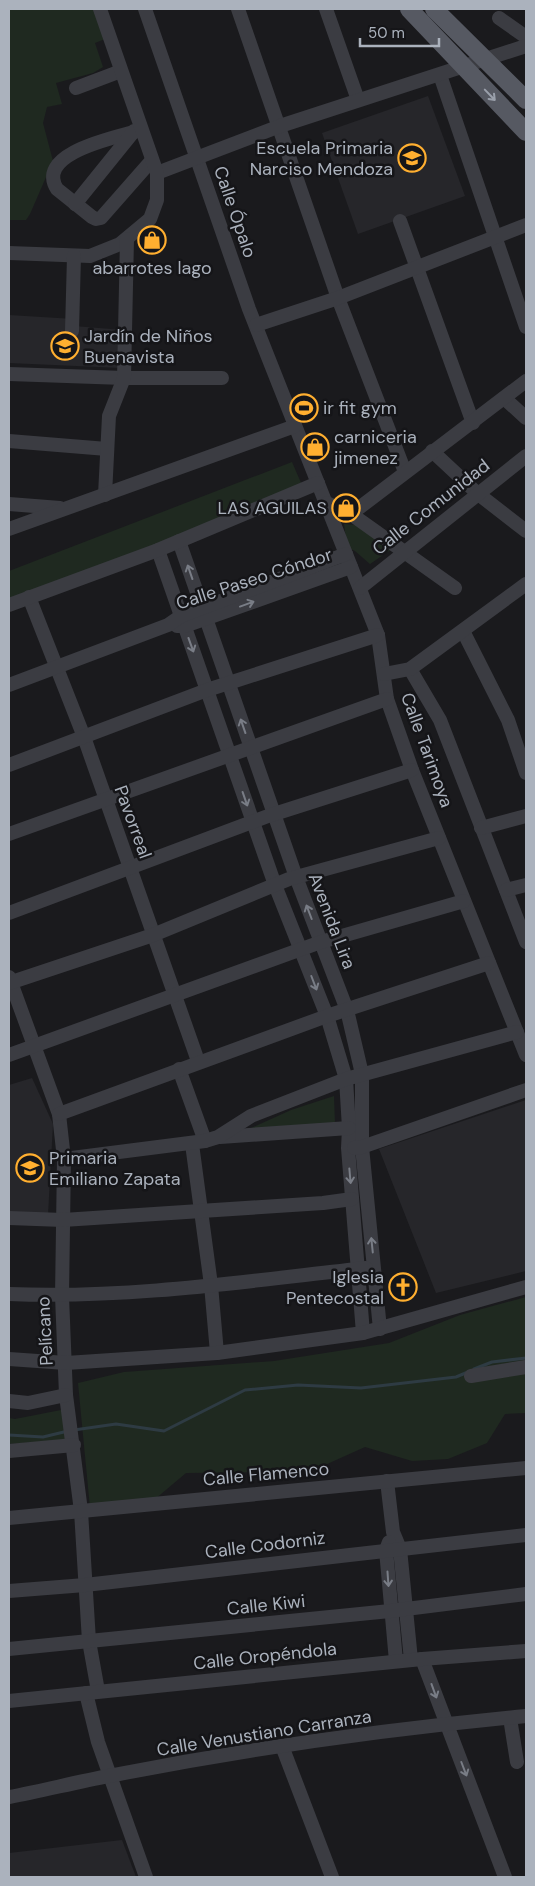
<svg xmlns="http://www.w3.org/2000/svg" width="535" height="1886" font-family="'DM Sans',sans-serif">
  <rect width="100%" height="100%" fill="#1a1a1d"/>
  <g fill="#26262a">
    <polygon points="428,96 465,196 358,234 322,133"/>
    <polygon points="9,315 74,319 74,326 123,330 121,368 9,363"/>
    <polygon points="32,1078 53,1124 48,1215 9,1212 9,1085"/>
    <polygon points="526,1100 526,1271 436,1293 379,1149"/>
    <polygon points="122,1840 136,1877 9,1877 9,1853"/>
  </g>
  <g fill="#1f2920">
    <polygon points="9,9 94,9 105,39 95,43 103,67 93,73 56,83 62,104 47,107 43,123 53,161 30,214 26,220 9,220"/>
    <polygon points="292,462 305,492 9,599 9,571"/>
    <polygon points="344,524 356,525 392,549 370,564 355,551 347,547"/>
    <polygon points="334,1096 335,1124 240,1133 291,1110"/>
    <polygon points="526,1297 526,1413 505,1414 487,1443 448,1459 412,1461 365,1447 325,1465 268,1472 186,1473 154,1500 90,1508 78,1383 124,1372 274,1361 389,1343 460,1315"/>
    <polygon points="66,1409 71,1434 64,1440 9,1444 9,1418 15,1419"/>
  </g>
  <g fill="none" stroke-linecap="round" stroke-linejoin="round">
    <g stroke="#2e3b43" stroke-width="3">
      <polyline points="474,1369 492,1362 526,1358"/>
      <polyline points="74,1430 116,1424 164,1431 245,1390 298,1385 361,1388 456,1377 468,1372"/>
      <polyline points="9,1435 43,1437 68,1431"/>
    </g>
    <g stroke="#3b3c42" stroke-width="14">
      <polyline points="145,9 249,309 378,635 387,699 412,770 526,1055"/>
      <polyline points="238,9 338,298 405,472"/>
      <polyline points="326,9 358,100"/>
      <polyline points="499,18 526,37"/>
      <polyline points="440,75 526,327"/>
      <polyline points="76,88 121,71"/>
      <path d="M134 132C113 138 35 154 57 189L92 217 96 219 101 218 152 160"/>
      <polyline points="157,173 280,126 526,46"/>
      <polyline points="75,204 134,131"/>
      <polyline points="400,221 473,423"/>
      <polyline points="9,253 90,256 120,244 150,219 157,200 157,173 100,9"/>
      <polyline points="256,325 338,298 526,225"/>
      <polyline points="72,331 74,256"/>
      <polyline points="9,374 124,378 222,378"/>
      <polyline points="504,398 526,418"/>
      <polyline points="9,441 107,449"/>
      <polyline points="432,451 477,493 526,531"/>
      <polyline points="105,495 109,416 124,378 127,239"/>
      <polyline points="327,503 351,514 526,381"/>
      <polyline points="9,504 60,508"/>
      <polyline points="351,514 455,588"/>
      <polyline points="9,529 295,426"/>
      <polyline points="179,541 296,877 347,1010 362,1074 362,1147 380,1329"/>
      <polyline points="158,550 275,885 327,1016 346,1079 349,1128 348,1148 363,1333"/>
      <polyline points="360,588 526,456"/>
      <polyline points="29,597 84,737 198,1061"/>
      <polyline points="9,605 158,550 318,483"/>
      <polyline points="177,626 185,626 351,567"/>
      <polyline points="463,631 508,720 526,773"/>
      <polyline points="410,669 440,720 526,942"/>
      <polyline points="384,674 410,669 526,584"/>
      <polyline points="9,685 168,625 181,616 346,554"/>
      <polyline points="9,765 207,690 378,635"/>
      <polyline points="481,828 526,816"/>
      <polyline points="9,834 387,699"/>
      <polyline points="506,890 526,885"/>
      <polyline points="9,913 268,816 412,770"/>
      <polyline points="9,977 59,1114 64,1159 62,1296 66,1395 81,1511 89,1641 98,1691"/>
      <polyline points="9,983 153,935 289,879 439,838"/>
      <polyline points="9,1055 321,942 464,901"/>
      <polyline points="179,1069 205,1141"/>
      <polyline points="59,1114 327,1016 489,963"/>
      <polyline points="220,1137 349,1128"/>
      <polyline points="192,1144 211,1285 217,1353"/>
      <polyline points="354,1148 362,1147 526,1090"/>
      <polyline points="64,1159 205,1141 218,1137 251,1116 346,1079 517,1032"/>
      <polyline points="9,1218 63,1220 323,1203 352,1199"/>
      <path d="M9 1294C128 1299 248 1281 366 1268"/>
      <polyline points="9,1359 66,1363 217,1353 363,1333 526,1287"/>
      <polyline points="471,1376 526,1367"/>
      <polyline points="9,1401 28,1403 66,1395"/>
      <polyline points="9,1451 74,1445"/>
      <polyline points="387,1481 393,1532 400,1549 411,1660"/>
      <polyline points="9,1518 526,1468"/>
      <polyline points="389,1542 386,1550 396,1661"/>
      <polyline points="9,1591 85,1585 526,1535"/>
      <polyline points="9,1649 390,1611 526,1594"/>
      <polyline points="422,1659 505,1877"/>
      <polyline points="86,1693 98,1742 146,1877"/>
      <polyline points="9,1701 422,1659 526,1651"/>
      <polyline points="510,1718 517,1762"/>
      <polyline points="282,1746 332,1877"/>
      <path d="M9 1797C42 1791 76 1782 109 1776 246 1749 387 1729 526 1716"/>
    </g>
    <g stroke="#565962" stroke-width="18">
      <polyline points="409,9 526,132"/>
      <polyline points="434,9 526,100"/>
    </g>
  </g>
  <defs><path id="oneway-shaft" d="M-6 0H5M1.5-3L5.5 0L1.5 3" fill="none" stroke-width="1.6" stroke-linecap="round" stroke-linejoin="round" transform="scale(1.25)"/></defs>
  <use stroke="#9aa0ab" href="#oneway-shaft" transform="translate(490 95) rotate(46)"/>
  <g stroke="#797d86">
    <use href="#oneway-shaft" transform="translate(190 572) rotate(-109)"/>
    <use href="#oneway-shaft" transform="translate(247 604) rotate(-20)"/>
    <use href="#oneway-shaft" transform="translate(191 645) rotate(70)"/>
    <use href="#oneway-shaft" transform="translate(243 726) rotate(-109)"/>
    <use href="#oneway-shaft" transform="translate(245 799) rotate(71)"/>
    <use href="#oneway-shaft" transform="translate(309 912) rotate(-111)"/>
    <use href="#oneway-shaft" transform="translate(314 983) rotate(69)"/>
    <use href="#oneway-shaft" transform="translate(350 1176) rotate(85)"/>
    <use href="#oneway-shaft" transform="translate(372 1245) rotate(-96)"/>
    <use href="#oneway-shaft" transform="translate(388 1579) rotate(86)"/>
    <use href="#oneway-shaft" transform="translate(434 1691) rotate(70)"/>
    <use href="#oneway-shaft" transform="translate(464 1769) rotate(69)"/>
  </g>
  <defs>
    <g id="school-ring" transform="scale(1.4375)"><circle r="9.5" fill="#151518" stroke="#ffaf30" stroke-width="1.5"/><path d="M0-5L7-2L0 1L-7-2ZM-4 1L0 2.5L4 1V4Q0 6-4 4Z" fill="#ffaf30"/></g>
    <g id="shop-ring" transform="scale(1.4375)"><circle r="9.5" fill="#151518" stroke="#ffaf30" stroke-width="1.5"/><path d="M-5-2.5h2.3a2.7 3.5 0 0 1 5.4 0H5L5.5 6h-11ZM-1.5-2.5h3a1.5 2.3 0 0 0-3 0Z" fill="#ffaf30"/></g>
    <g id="stadium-ring" transform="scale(1.4375)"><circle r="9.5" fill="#151518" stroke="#ffaf30" stroke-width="1.5"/><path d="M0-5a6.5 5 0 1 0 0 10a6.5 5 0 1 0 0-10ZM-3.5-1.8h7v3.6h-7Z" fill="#ffaf30"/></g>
    <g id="church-ring" transform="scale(1.4375)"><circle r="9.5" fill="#151518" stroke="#ffaf30" stroke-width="1.5"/><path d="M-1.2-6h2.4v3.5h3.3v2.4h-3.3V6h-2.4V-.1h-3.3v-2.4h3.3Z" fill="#ffaf30"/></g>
  </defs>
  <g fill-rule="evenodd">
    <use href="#school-ring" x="412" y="158"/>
    <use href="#shop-ring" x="152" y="240"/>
    <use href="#school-ring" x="65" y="346"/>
    <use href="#stadium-ring" x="304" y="408"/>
    <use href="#shop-ring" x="315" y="447"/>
    <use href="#shop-ring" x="346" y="508"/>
    <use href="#school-ring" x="30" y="1168"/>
    <use href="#church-ring" x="403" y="1287"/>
  </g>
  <g text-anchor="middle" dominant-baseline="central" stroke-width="5" stroke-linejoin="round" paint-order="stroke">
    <g font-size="18" fill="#abb2bd" stroke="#151518" text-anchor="start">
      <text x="393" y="148" text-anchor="end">Escuela Primaria<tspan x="393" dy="21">Narciso Mendoza</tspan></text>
      <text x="152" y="268" text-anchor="middle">abarrotes lago</text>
      <text x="84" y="336">Jardín de Niños<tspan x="84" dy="21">Buenavista</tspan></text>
      <text x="323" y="408">ir fit gym</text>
      <text x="334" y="437">carniceria<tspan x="334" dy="21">jimenez</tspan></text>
      <text x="327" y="508" text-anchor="end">LAS AGUILAS</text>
      <text x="49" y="1158">Primaria<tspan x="49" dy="21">Emiliano Zapata</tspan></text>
      <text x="384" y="1277" text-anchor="end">Iglesia<tspan x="384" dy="21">Pentecostal</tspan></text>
    </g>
    <g font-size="18" fill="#abb2bd" stroke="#151518">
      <text transform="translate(235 212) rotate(71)">Calle Ópalo</text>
      <text transform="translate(431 507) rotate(-38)">Calle Comunidad</text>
      <text transform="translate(254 579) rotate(-18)">Calle Paseo Cóndor</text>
      <text transform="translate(427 750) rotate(70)">Calle Tarimoya</text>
      <text transform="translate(133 822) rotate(70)">Pavorreal</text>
      <text transform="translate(332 921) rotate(69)">Avenida Lira</text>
      <text transform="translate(45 1331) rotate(-93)">Pelícano</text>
      <text transform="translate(266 1474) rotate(-5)">Calle Flamenco</text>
      <text transform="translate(265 1545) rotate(-7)">Calle Codorniz</text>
      <text transform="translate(266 1605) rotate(-6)">Calle Kiwi</text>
      <text transform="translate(265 1656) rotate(-6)">Calle Oropéndola</text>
      <text transform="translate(264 1733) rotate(-9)">Calle Venustiano Carranza</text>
    </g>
  </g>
  <rect width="535" height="1886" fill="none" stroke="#abb2bd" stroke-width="20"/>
  <path d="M360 38v8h79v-8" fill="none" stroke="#abb2bd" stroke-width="2.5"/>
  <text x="368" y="38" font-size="15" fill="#abb2bd" stroke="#151518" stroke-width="4" paint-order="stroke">50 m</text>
</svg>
